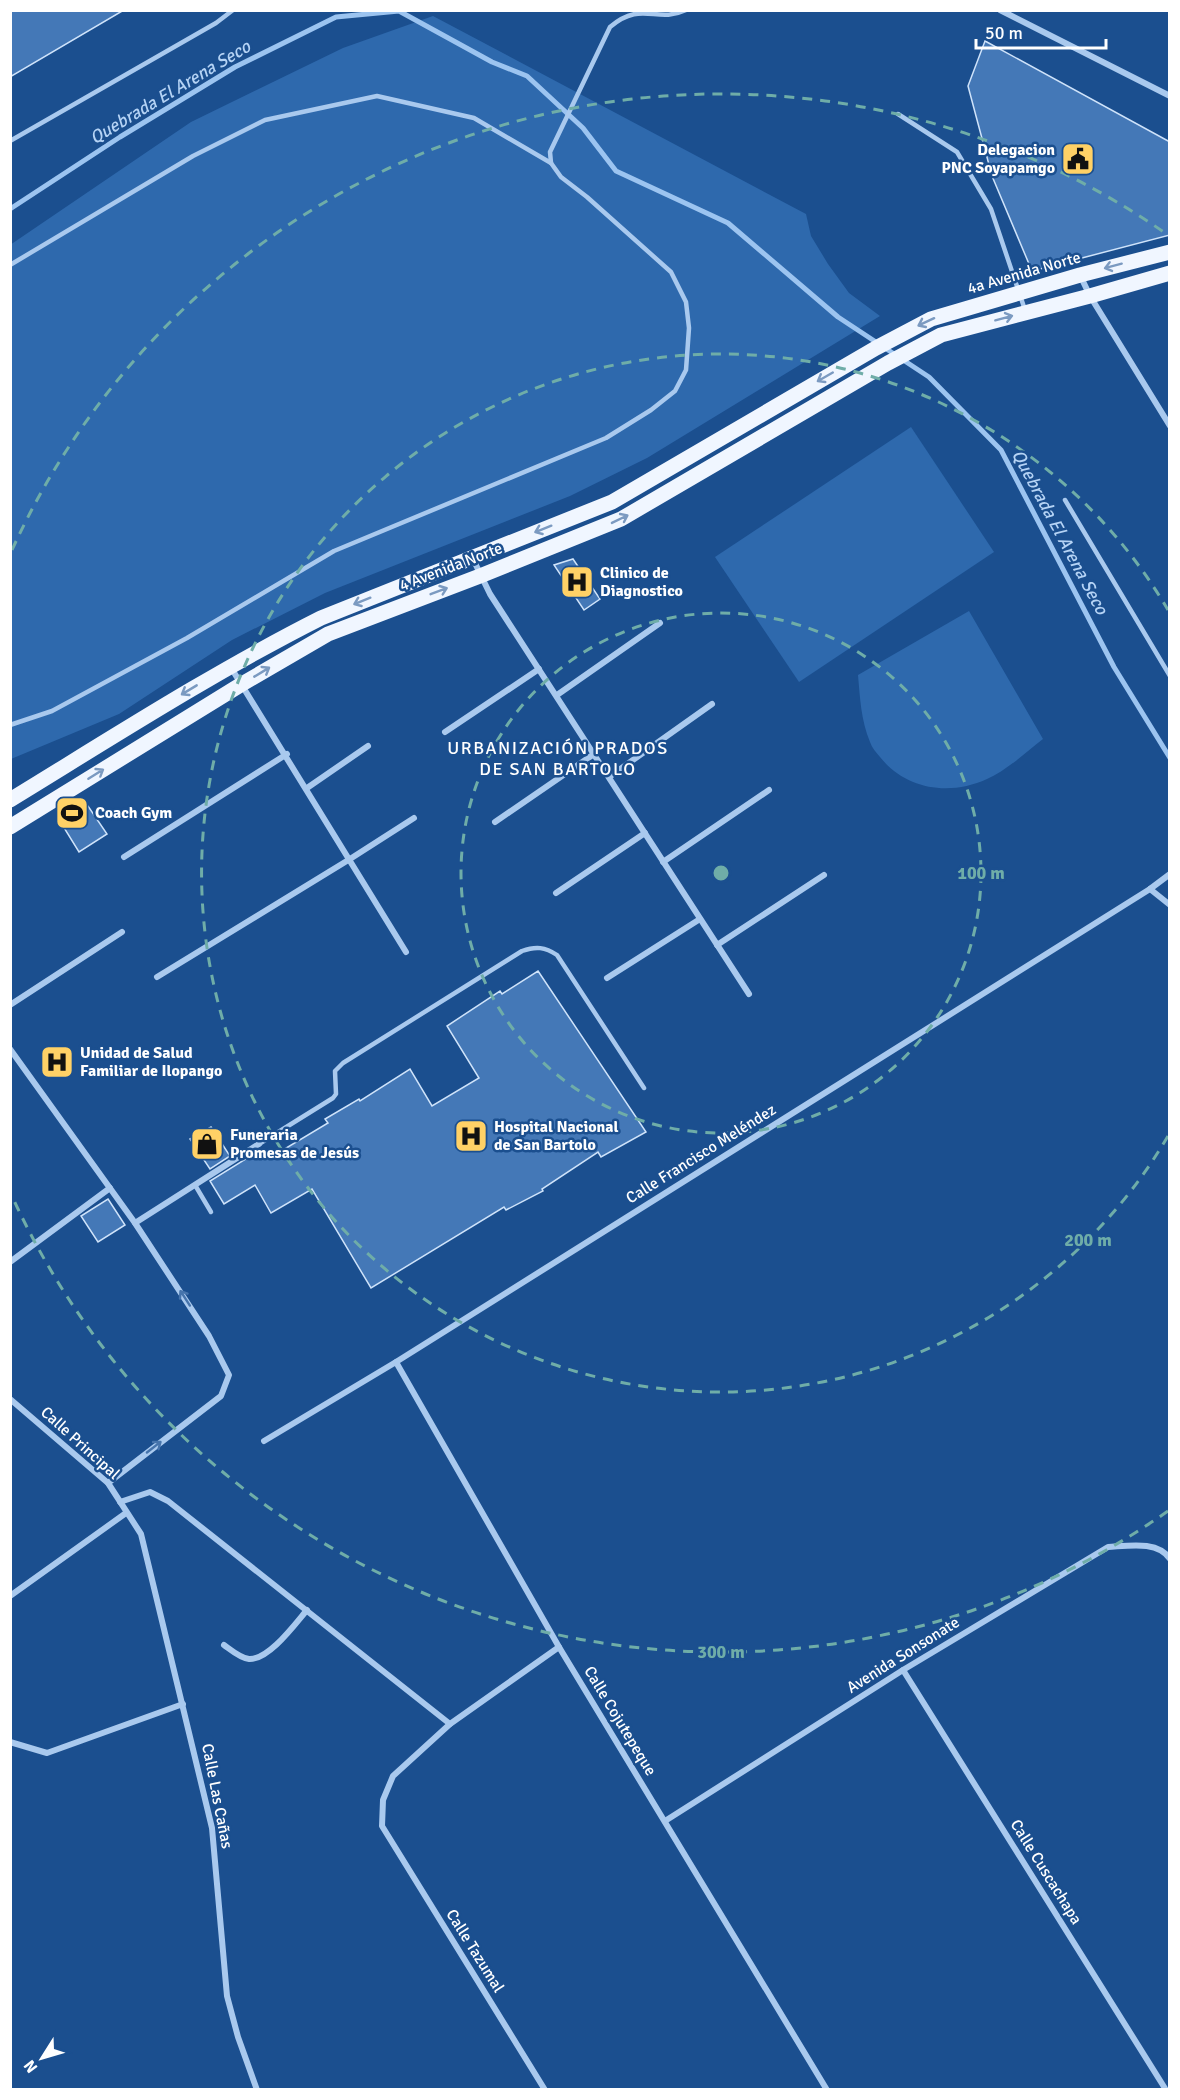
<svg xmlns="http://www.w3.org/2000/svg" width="1180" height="2100" font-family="Signika,sans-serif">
  <rect width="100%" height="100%" fill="#1b4f8f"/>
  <g fill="#2e69ad">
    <polygon points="433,16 806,214 811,236 828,264 849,293 880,316 647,458 570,496 325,593 232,640 119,714 11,759 10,245 191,122 343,48"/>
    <polygon points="911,427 994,552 799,682 715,557"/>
    <path d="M969 611 1043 739C1025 753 1007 770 987 779 950 796 906 790 880 757 876 752 872 748 870 742 861 720 860 698 858 675Z"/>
  </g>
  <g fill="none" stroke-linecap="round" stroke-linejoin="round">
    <polyline stroke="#9cc4f0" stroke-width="5" points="10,209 120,137 235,67 336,17 399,11 492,62 527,76 583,128 616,171 728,223 838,317 929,377 1001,450 1114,667 1170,758"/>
  </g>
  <g fill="#4478b7" stroke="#cfe3fa" stroke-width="1.5">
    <polygon points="10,10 124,10 10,77"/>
    <polygon points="985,41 1170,142 1170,235 1032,271 992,176 968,86"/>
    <polygon points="573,559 600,599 584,610 554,565"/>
    <polygon points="82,803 88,806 107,834 79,852 58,818"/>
    <polygon points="538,971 646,1132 601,1157 598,1152 542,1189 543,1191 506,1210 504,1207 371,1288 312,1189 271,1213 255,1185 224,1204 210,1181 262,1149 268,1159 328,1123 325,1119 359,1099 360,1101 410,1069 432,1106 479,1078 447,1026 500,991 502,994"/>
    <polygon points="211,1127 230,1156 210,1169 190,1139"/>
    <polygon points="108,1199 125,1225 98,1242 81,1216"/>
  </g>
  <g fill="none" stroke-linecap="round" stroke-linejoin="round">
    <g stroke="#a9c9ee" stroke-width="4.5">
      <polyline points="898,114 957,152 991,209 1025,310"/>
      <polyline points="10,141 216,23 233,10"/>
      <path d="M551 163 550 152 610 27C642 0 656 24 686 10"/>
      <polyline points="10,265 193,156 265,120 377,96 474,118 551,163 561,177 587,197 671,272 686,302 689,328 686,370 675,391 651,410 606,438 334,551 187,638 52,711 10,725"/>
      <polyline points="1065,500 1170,676"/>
      <path d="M259 1144 333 1098 336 1094 335 1071 343 1063 522 951C536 946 545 947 557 955L644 1088"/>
      <polyline points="195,1185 211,1212"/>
    </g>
    <g stroke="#a9c9ee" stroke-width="6">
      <polyline points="1000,10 1170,96"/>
      <polyline points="1080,275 1090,296 1170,426"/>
      <polyline points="473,559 490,594 749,994"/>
      <polyline points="230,666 406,952"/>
      <polyline points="557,695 660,623"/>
      <polyline points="445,732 539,669"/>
      <polyline points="609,777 712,704"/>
      <polyline points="307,788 368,746"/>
      <polyline points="495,822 594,754"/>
      <polyline points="124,857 287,754"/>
      <polyline points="663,862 769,790"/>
      <polyline points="1150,889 1170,905"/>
      <polyline points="556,893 645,833"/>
      <polyline points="717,945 824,875"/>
      <polyline points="157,977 350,859 414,818"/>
      <polyline points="607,978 700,919"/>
      <polyline points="10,1005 122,932"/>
      <polyline points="10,1049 135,1223 209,1336 229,1375 221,1396 108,1483"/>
      <polyline points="135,1223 259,1144"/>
      <polyline points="10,1262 110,1188"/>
      <polyline points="396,1362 559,1647 827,2090"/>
      <polyline points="10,1399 108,1483 141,1534 212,1828 227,1996 238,2037 257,2090"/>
      <polyline points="264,1441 396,1362 1150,889 1170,874"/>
      <polyline points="120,1502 150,1492 168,1501 450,1724"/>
      <polyline points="10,1596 126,1513"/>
      <path d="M224 1645C231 1650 240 1658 249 1659 269 1660 295 1624 307 1610"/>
      <polyline points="903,1670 1166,2090"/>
      <polyline points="10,1742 47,1753 183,1704"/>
      <path d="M665 1821 903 1670 1108 1547C1127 1546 1158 1540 1170 1559"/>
      <polyline points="545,2090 382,1826 383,1800 393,1776 450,1724 559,1647"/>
    </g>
    <g stroke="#f0f6ff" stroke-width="15">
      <path d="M10 800C113 737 214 672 321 618L612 502 876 348 931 319 1080 275 1170 252"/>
      <polyline points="10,827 242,684 328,634 480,576 621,519 888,363 941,335 1090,296 1170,273"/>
    </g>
  </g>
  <defs><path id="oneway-shaft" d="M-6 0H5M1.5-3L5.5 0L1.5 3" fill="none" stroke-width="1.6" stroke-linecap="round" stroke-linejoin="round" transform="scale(1.5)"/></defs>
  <g stroke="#7b9ac1">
    <use href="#oneway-shaft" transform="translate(1113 266) rotate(165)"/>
    <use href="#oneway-shaft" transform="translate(1004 318) rotate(-15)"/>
    <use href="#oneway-shaft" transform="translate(926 322) rotate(155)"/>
    <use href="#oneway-shaft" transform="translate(825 377) rotate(150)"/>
    <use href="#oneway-shaft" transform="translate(620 519) rotate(-26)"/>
    <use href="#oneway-shaft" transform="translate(543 529) rotate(158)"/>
    <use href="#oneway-shaft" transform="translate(439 591) rotate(-21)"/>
    <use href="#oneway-shaft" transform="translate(362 601) rotate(158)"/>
    <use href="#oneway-shaft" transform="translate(262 672) rotate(-31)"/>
    <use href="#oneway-shaft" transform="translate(189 690) rotate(149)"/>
    <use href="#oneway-shaft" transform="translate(96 774) rotate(-32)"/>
  </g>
  <g stroke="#4674ac">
    <use href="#oneway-shaft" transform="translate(185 1298) rotate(-123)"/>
    <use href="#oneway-shaft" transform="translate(154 1447) rotate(-38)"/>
  </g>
  <g fill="none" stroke="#6fada8" stroke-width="3" stroke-dasharray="10 8">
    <circle cx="721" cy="873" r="260"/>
    <path d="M1168 1136A519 519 0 1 1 1168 610"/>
    <path d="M1168 1511A779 779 0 0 1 12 1196M12 550A779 779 0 0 1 1168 235"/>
  </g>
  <defs>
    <g id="civic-square" transform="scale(1.725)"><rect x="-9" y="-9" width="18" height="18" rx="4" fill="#ffd166" stroke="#1b4f8f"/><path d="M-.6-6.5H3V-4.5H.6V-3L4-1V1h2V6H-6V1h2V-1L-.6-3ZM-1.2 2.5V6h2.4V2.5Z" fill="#111"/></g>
    <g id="hospital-square" transform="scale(1.725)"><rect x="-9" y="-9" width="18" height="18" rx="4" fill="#ffd166" stroke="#1b4f8f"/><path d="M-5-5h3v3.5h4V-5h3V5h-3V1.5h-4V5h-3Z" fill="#111"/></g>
    <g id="stadium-square" transform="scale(1.725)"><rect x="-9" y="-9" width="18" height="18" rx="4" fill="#ffd166" stroke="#1b4f8f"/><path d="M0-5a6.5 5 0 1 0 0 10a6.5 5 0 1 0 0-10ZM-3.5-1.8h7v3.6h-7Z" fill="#111"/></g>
    <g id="shop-square" transform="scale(1.725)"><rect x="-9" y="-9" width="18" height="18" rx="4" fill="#ffd166" stroke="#1b4f8f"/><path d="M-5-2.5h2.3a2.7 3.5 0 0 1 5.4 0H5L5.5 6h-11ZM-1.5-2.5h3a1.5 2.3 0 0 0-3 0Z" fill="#111"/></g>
  </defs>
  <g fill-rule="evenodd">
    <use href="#civic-square" x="1078" y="159"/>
    <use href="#hospital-square" x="577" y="582"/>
    <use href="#stadium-square" x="72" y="813"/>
    <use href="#hospital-square" x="57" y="1062"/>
    <use href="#hospital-square" x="471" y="1136"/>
    <use href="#shop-square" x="207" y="1144"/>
  </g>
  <g text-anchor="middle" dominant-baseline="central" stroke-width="5" stroke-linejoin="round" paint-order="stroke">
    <g font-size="16" font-weight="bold" fill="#fff" stroke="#1b4f8f" text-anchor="start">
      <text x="1055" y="150" text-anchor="end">Delegacion<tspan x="1055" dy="18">PNC Soyapamgo</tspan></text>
      <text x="600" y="573">Clinico de<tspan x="600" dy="18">Diagnostico</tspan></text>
      <text x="95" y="813">Coach Gym</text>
      <text x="80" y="1053">Unidad de Salud<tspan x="80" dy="18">Familiar de Ilopango</tspan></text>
      <text x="494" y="1127">Hospital Nacional<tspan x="494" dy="18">de San Bartolo</tspan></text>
      <text x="230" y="1135">Funeraria<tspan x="230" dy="18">Promesas de Jesús</tspan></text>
    </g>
    <g font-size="16" fill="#fff" stroke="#1b4f8f">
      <text transform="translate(1024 273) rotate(-16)">4a Avenida Norte</text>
      <text transform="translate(451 567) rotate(-21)">4 Avenida Norte</text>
      <text transform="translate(701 1154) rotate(-32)">Calle Francisco Meléndez</text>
      <text transform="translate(80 1443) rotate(42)">Calle Principal</text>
      <text transform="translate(903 1655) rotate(-32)">Avenida Sonsonate</text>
      <text transform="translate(620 1721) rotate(59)">Calle Cojutepeque</text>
      <text transform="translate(217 1796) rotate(79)">Calle Las Cañas</text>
      <text transform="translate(1046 1872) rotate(58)">Calle Cuscachapa</text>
      <text transform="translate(475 1951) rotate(58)">Calle Tazumal</text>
    </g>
    <g font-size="18" font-style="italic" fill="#b5d3f5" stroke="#1b4f8f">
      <text transform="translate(170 92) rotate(-31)">Quebrada El Arena Seco</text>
      <text transform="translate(1060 532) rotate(62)">Quebrada El Arena Seco</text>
    </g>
    <g font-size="18" letter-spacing="1.5" fill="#fff" stroke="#1b4f8f">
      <text x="558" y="748">URBANIZACIÓN PRADOS<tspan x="558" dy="21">DE SAN BARTOLO</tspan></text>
    </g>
  </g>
  <circle cx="721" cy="873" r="9" fill="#6fada8" stroke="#1b4f8f" stroke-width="3"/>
  <g font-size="18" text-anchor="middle" font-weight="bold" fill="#6fada8" stroke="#1b4f8f" stroke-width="5" stroke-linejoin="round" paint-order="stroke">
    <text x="981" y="879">100 m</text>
    <text x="1088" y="1246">200 m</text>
    <text x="721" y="1658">300 m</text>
  </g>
  <rect width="1180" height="2100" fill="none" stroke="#ffffff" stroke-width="24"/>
  <g transform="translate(42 2058) rotate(233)" stroke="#1b4f8f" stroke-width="4.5" paint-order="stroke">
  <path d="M0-4.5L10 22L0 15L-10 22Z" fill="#ffffff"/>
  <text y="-9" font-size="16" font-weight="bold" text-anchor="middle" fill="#ffffff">N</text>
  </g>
  <path d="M976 39v9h130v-9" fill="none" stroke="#ffffff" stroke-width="3"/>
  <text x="985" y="39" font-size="18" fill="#ffffff" stroke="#1b4f8f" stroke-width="4.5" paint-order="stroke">50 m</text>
</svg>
